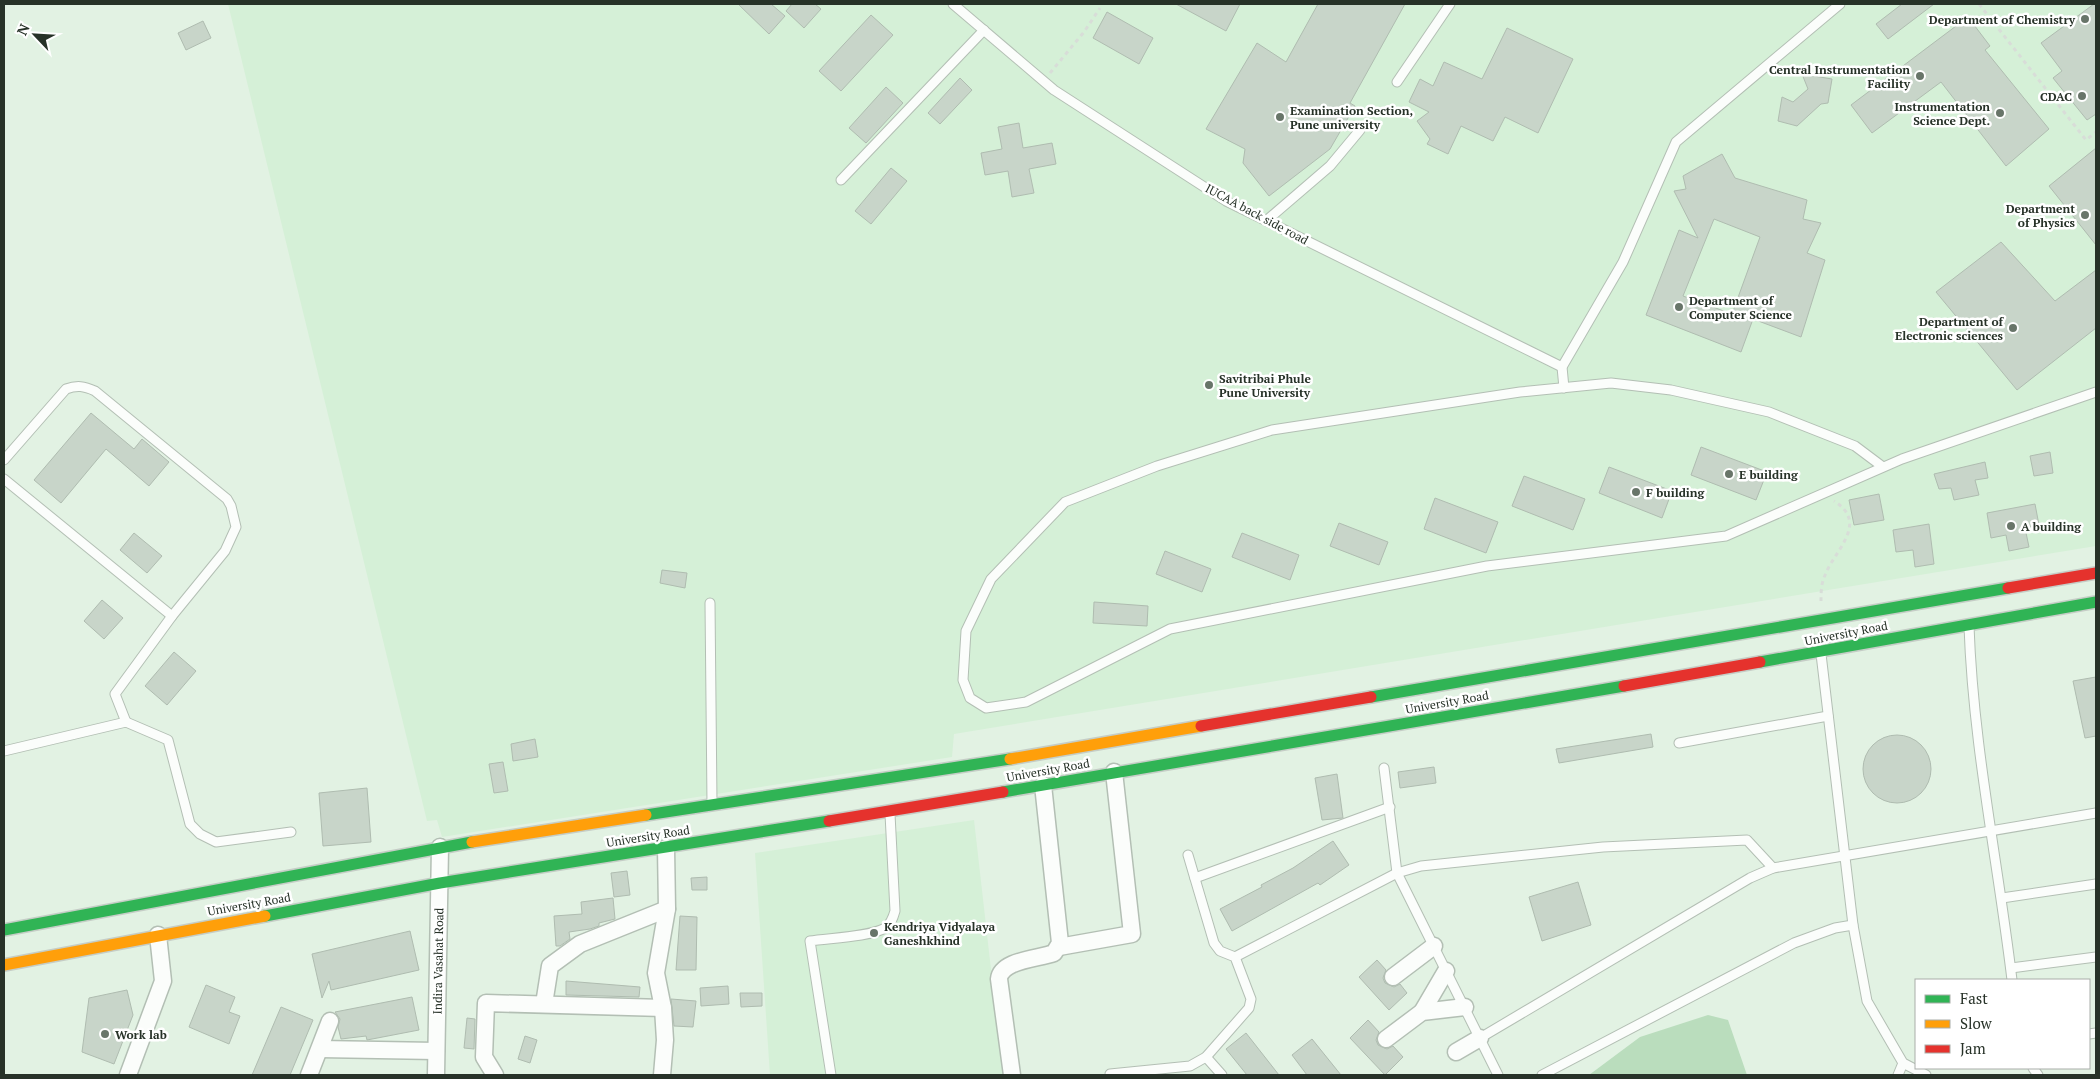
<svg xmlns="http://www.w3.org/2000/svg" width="2100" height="1079" font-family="'PT Serif',serif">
  <rect width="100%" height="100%" fill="#e2f2e3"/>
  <g fill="#d5f0d7">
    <polygon points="228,4 2096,4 2096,546 954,734 952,757 442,837 437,820 427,821"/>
    <polygon points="974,820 1003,1075 770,1075 755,853"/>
  </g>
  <polygon fill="#baddbd" points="1708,1015 1728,1020 1747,1075 1589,1075 1640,1037"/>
  <g fill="#c8d5c9" stroke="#afbcb0" fill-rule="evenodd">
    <polygon points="738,4 771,4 785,16 769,34"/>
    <polygon points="792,4 815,4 821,9 804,28 786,11"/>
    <polygon points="1176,4 1240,4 1226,31"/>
    <polygon points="1318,4 1405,4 1350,103 1355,106 1330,149 1269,196 1243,163 1245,149 1206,129 1257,43 1286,62"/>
    <polygon points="1902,4 1934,4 1888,39 1876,24"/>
    <polygon points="2094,4 2096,4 2096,114 2087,120 2053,78 2062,71 2041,43"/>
    <polygon points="1107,12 1153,38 1139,64 1093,38"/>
    <polygon points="871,15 893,35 841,91 819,71"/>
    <polygon points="1968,17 1990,46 1985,50 2049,129 2006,166 1941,82 1872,133 1851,105"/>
    <polygon points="203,21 211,38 186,50 178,33"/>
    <polygon points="1507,28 1573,59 1538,133 1505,117 1493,141 1461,126 1448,154 1427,144 1430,139 1417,121 1429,112 1409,102 1420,79 1433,86 1444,62 1482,79"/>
    <polygon points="1802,74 1832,79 1828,103 1821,104 1797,126 1778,121 1782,97 1793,102 1808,89"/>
    <polygon points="960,78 972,90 940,124 928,113"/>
    <polygon points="886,87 903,103 866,143 849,128"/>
    <polygon points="1019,123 1023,148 1052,143 1056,164 1029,169 1034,193 1012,197 1008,171 985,175 981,153 1002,149 998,127"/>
    <polygon points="2096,148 2096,245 2049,186"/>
    <path d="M1722 154 1735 178 1807 200 1803 219 1821 223 1807 253 1825 260 1801 337 1753 319 1741 352 1646 315 1679 230 1698 238 1674 191 1686 189 1683 176ZM1714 219 1760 237 1732 314 1683 296Z"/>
    <polygon points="891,168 907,181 871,224 855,211"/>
    <polygon points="2001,242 2055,301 2096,270 2096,328 2017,390 1936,292"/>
    <polygon points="91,413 134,449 142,439 169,462 149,486 106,449 61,503 34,480"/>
    <polygon points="1701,447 1767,472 1756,500 1691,475"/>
    <polygon points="2050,452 2053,473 2034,476 2030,456"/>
    <polygon points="1985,462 1988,478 1975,480 1979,495 1954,500 1951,488 1939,489 1934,474"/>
    <polygon points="1609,467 1672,491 1662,518 1599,493"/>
    <polygon points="1524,476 1585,499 1573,530 1512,506"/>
    <polygon points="1879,494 1884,520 1854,525 1849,500"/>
    <polygon points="1435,498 1498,522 1486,553 1424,529"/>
    <polygon points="2035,504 2039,525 2025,528 2029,547 2009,551 2006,535 1991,538 1987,513"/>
    <polygon points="1339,523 1388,542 1379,565 1330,546"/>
    <polygon points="1929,524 1934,564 1915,567 1913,550 1896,552 1893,530"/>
    <polygon points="134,533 162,556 147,573 120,550"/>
    <polygon points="1242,533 1299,555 1290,580 1232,557"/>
    <polygon points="1165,551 1211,569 1202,592 1156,574"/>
    <polygon points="662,570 687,573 685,588 660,583"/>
    <polygon points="102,600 123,618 104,639 84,621"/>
    <polygon points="1094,602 1148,606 1147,626 1093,623"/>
    <polygon points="174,652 196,671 167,705 145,686"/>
    <polygon points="2096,677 2096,736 2085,738 2073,681"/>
    <polygon points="1651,734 1653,747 1559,763 1556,749"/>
    <circle cx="1897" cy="769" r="34"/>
    <polygon points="535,739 538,757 513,761 511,744"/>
    <polygon points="503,762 508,791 494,793 489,764"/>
    <polygon points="1434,767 1436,783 1400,788 1398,772"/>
    <polygon points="1337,774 1343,818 1322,820 1315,778"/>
    <polygon points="367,788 371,842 323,846 319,793"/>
    <polygon points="1333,841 1349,865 1320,885 1318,883 1232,931 1220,909 1262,887 1261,885 1293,868"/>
    <polygon points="627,871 630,895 614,897 611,873"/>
    <polygon points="707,877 707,890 692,890 691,878"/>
    <polygon points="1578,882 1591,925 1542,941 1529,897"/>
    <polygon points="613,898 615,919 599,923 599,926 590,929 569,932 570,939 560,946 556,946 554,916 582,914 581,902"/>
    <polygon points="680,916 697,917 696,970 676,970"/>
    <polygon points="410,931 419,970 331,990 329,981 322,998 312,954"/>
    <polygon points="1377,960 1386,970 1383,978 1385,983 1394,987 1400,984 1407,993 1389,1010 1359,977"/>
    <polygon points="566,981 640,987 639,997 566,995"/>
    <polygon points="206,985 235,997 229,1012 240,1016 229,1044 189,1027"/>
    <polygon points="728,986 729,1004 701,1006 700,988"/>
    <polygon points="127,990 133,1015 114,1064 82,1052 89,998"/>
    <polygon points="740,993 762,993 762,1006 741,1007"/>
    <polygon points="412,997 419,1030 367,1040 366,1036 341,1039 338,1027 340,1019 335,1012"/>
    <polygon points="671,999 696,1001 693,1027 674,1026"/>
    <polygon points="281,1007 313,1020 290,1075 252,1075"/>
    <polygon points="467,1018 475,1019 474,1049 464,1048"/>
    <polygon points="1368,1020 1379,1032 1376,1040 1378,1045 1387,1049 1393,1046 1403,1057 1385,1075 1350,1038"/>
    <polygon points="1246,1033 1279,1075 1247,1075 1226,1049"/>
    <polygon points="525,1036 537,1040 530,1063 518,1059"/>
    <polygon points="1312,1039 1341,1075 1307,1075 1292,1055"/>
  </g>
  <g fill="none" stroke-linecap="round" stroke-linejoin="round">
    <g stroke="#b3bfb4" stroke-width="11">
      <g id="lane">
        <polyline points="953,4 1054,90 1226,201 1562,367"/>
        <polyline points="1397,82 1450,4"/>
        <polyline points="841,180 984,30"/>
        <polyline points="1266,221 1330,166 1360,130"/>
        <polyline points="1564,388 1562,367 1623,262 1676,142 1840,4"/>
        <path d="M4 460 66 389C77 385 84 386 95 391L227 499 231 506 236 527 225 551 172 616 115 694 126 722"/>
        <polyline points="1883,467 1855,446 1769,412 1671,390 1611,383 1520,392 1272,430 1157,466 1065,502 991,579 966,631 963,680 970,698 986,708 1026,702 1170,629 1487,566 1726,536 1902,459 2096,392"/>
        <polyline points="4,479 172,616"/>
        <polyline points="710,603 712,803"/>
        <path d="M1969 626C1973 745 1998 862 2012 980"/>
        <polyline points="1821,654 1853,925 1867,1001 1903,1063 1926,1075"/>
        <polyline points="1679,743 1828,716"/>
        <polyline points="4,751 126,722 168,740 190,824 200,834 216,842 291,832"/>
        <polyline points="1384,768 1397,873 1498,1075"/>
        <polyline points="1195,878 1390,807"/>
        <polyline points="2002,898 2096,884"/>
        <polyline points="1235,957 1397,873 1421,866 1603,847 1747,840 1773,868"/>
        <polyline points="2011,968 2096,957"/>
        <polyline points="2089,1034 2096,1033"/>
        <polyline points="1480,1038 1750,878 1773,868 2096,813"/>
        <polyline points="1206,1057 1222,1075"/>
        <polyline points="2033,1068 2038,1075"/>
        <polyline points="1110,1074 1190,1066 1206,1057 1249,1008 1251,999 1235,957 1220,951 1214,943 1188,855"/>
        <path d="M831 1075 810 941C828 938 870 937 885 928 891 924 893 918 895 911L890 814"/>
        <polyline points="1542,1075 1794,943 1835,928 1853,925"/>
        <polyline points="1898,1075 1903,1063"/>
      </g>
    </g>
    <g stroke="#b3bfb4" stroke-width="19">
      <g id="street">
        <polyline points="1059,947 1132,934 1114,772"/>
        <polyline points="1393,977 1434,946"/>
        <polyline points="544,1004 550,966 580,944 667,909"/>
        <polyline points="1422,1012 1446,971"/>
        <polyline points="1386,1039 1422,1012 1465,1007"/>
        <polyline points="320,1049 436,1051"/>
        <polyline points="1456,1052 1480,1038"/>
        <polyline points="128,1075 163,981 158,935"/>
        <polyline points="309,1075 330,1021"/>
        <polyline points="436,1075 440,847"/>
        <polyline points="495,1075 484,1057 486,1003 663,1008"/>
        <polyline points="662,1075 665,1040 663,1008 656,973 667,909 666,848"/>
        <path d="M1012 1075 999 979C1001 960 1038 959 1054 953L1060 943 1043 785"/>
      </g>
    </g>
    <g stroke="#c5cdc6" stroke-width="14">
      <g id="fast">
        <polyline points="1760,662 2096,602"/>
        <polyline points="1371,697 2008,588"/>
        <polyline points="1003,792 1624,686"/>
        <polyline points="646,815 1010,759"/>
        <polyline points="265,916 440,883 829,821"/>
        <polyline points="4,930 472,842"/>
      </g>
    </g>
    <g stroke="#c5cdc6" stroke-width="14">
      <g id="slow">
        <polyline points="1010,759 1201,726"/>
        <polyline points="472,842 646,815"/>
        <polyline points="4,965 265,916"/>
      </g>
    </g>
    <g stroke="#c5cdc6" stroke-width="14">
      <g id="jam">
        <polyline points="2008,588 2096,573"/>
        <polyline points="1624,686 1760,662"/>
        <polyline points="1201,726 1371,697"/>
        <polyline points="829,821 1003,792"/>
      </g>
    </g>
    <g stroke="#d8ddd8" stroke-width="3" stroke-dasharray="4 4" stroke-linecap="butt">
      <polyline points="1979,4 2086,140 2096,132"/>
      <polyline points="1050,73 1084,32 1100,8"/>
      <path d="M1821 601C1821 594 1821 585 1824 578 1832 552 1871 524 1834 501"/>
    </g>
    <use href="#lane" stroke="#fbfdfb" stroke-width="9"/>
    <use href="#street" stroke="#fbfdfb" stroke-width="16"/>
    <use href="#fast" stroke="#30b455" stroke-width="11"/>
    <use href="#slow" stroke="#ff9f0a" stroke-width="11"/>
    <use href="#jam" stroke="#e5322d" stroke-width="11"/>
  </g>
  <g fill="#687569" stroke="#fff" stroke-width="2">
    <circle cx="2085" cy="19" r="5"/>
    <circle cx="1920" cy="76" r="5"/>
    <circle cx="2082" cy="96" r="5"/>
    <circle cx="2000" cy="113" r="5"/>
    <circle cx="1280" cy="117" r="5"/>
    <circle cx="2085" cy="215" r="5"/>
    <circle cx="1679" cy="307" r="5"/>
    <circle cx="2013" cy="328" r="5"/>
    <circle cx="1209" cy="385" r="5"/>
    <circle cx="1729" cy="474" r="5"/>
    <circle cx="1636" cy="492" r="5"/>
    <circle cx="2011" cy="526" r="5"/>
    <circle cx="874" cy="933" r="5"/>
    <circle cx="105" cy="1034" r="5"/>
  </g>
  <g text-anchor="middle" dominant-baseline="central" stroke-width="5" stroke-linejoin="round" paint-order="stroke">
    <g font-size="12" font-weight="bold" fill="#273228" stroke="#fff" text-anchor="start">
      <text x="2075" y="19" text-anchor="end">Department of Chemistry</text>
      <text x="1910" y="69" text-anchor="end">Central Instrumentation<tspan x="1910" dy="14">Facility</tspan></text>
      <text x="2072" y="96" text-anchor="end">CDAC</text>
      <text x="1990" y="106" text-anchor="end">Instrumentation<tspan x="1990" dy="14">Science Dept.</tspan></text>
      <text x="1290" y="110">Examination Section,<tspan x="1290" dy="14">Pune university</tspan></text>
      <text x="2075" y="208" text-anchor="end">Department<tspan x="2075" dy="14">of Physics</tspan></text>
      <text x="1689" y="300">Department of<tspan x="1689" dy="14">Computer Science</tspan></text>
      <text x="2003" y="321" text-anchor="end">Department of<tspan x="2003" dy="14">Electronic sciences</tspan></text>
      <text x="1219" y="378">Savitribai Phule<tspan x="1219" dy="14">Pune University</tspan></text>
      <text x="1739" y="474">E building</text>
      <text x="1646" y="492">F building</text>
      <text x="2021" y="526">A building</text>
      <text x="884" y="926">Kendriya Vidyalaya<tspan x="884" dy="14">Ganeshkhind</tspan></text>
      <text x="115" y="1034">Work lab</text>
    </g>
    <g font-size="12" fill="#273228" stroke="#fff">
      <text transform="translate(1257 214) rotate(28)">IUCAA back side road</text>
      <text transform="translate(1846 633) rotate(-11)">University Road</text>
      <text transform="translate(1447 702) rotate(-10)">University Road</text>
      <text transform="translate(1048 770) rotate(-10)">University Road</text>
      <text transform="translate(648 836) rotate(-9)">University Road</text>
      <text transform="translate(249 904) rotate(-10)">University Road</text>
      <text transform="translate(438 961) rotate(-89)">Indira Vasahat Road</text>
    </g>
  </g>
  <rect width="2100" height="1079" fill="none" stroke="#273228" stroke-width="10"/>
  <rect x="1915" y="979" width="175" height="90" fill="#ffffff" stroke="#a9ada9"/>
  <rect x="1925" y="995" width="25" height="8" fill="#30b455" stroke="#a9ada9"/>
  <text x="1960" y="1004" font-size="15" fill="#273228">Fast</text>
  <rect x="1925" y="1020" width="25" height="8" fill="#ff9f0a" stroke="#a9ada9"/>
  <text x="1960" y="1029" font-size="15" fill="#273228">Slow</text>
  <rect x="1925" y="1045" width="25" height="8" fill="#e5322d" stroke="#a9ada9"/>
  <text x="1960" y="1054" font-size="15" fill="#273228">Jam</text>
  <g transform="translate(35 35) rotate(295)" stroke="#ffffff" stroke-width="4" paint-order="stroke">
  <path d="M0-4L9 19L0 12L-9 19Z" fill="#273228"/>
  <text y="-8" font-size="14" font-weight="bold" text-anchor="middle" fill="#273228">N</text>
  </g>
</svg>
